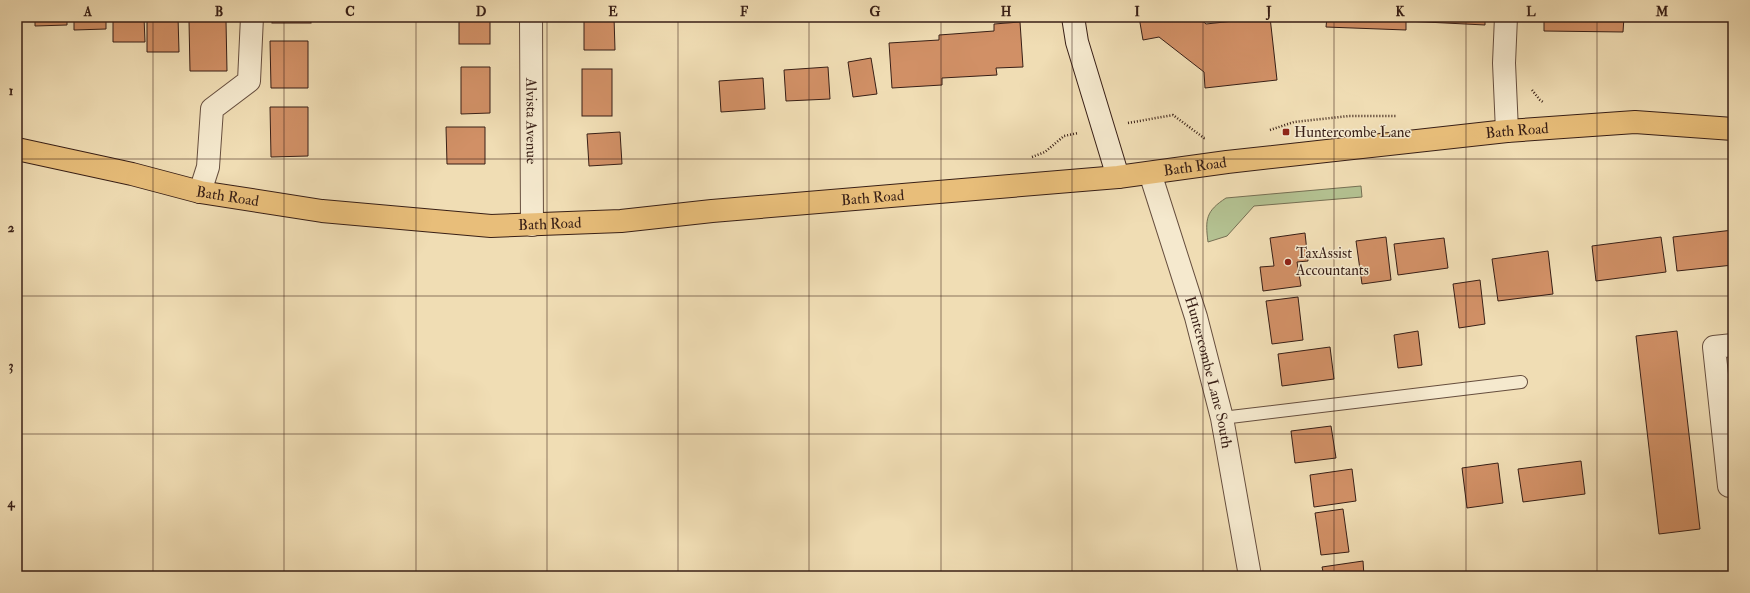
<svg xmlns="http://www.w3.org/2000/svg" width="1750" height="593" font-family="'IM FELL Double Pica',serif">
  <rect width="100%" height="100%" fill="#f0ddb4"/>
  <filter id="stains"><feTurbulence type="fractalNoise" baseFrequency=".005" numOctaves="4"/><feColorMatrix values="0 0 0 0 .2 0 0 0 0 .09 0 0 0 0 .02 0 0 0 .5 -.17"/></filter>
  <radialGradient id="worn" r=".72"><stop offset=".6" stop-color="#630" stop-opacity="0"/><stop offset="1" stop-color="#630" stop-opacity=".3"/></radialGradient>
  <path fill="#b4c292" stroke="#767054" d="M1361 186 1362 197 1254 206 1227 236 1208 242C1205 219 1206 211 1226 198Z"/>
  <g fill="#d19066" stroke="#381f16">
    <polygon points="35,17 67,17 67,25 35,26"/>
    <polygon points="74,17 106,17 106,29 74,30"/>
    <polygon points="113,17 144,17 145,42 113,42"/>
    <polygon points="147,17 178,17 179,52 147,52"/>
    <rect x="272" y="17" width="39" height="6"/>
    <rect x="459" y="17" width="31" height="27"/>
    <polygon points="584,17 614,17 615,50 584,50"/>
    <polygon points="1139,17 1198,17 1206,24 1270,17 1277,80 1205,88 1204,72 1159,37 1143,40"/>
    <polygon points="1327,17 1485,17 1485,25 1406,21 1406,30 1326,27"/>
    <polygon points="1544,17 1624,17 1623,32 1544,31"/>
    <polygon points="189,21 226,21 227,71 190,71"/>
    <polygon points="1020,22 1023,67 996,68 997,75 942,78 942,85 892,88 889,43 939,40 939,35 994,31 994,24"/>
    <polygon points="270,41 308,41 308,88 271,88"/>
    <polygon points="871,58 877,94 853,97 848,62"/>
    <polygon points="461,67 490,67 490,113 461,114"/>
    <polygon points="828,67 830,99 786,101 784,70"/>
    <rect x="582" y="69" width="30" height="47"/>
    <polygon points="763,78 765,109 721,112 719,81"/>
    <polygon points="270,107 308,107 308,156 271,157"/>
    <polygon points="446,127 485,127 485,164 447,164"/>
    <polygon points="620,132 622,164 589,166 587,134"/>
    <polygon points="1733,230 1733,265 1677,271 1673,237"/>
    <polygon points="1305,233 1308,261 1297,262 1301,286 1263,291 1260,267 1274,266 1270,238"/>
    <polygon points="1386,237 1391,280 1362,284 1356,241"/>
    <polygon points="1661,237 1666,272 1596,281 1592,246"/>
    <polygon points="1444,238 1448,268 1398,275 1394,244"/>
    <polygon points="1548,251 1553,294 1498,301 1492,259"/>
    <polygon points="1480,280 1485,324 1459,328 1453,284"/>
    <polygon points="1298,297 1303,340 1272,344 1266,301"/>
    <polygon points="1418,331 1422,365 1398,368 1394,335"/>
    <polygon points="1677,331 1700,529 1659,534 1636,336"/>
    <polygon points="1330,347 1334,379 1282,386 1278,354"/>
    <polygon points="1331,426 1336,458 1295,463 1291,431"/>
    <polygon points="1581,461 1585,494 1523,502 1518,469"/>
    <polygon points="1498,463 1503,503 1467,508 1462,468"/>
    <polygon points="1352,469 1356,501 1314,507 1310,475"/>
    <polygon points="1343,509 1349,552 1321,555 1315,513"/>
    <polygon points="1363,561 1364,576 1324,576 1322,567"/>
  </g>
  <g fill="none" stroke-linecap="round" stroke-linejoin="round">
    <g stroke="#664e3e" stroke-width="14">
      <polyline id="lane" points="1222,418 1521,382"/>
    </g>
    <g stroke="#664e3e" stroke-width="24">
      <g id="street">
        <path id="s1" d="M531 17 532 225"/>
        <polyline points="1506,17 1504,63 1507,131"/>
        <path id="s2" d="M1150 173 1196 317 1222 418 1250 576"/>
        <polyline points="200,192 208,167 212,109 249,81 252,17"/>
        <polyline points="1729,486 1714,347 1733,345"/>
      </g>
    </g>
    <g stroke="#381f16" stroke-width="24">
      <polyline id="secondary" points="1073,17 1077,42 1118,177"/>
    </g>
    <g stroke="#381f16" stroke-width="24">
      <g id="primary">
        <path id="s3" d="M17 149 132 174 200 192 322 211 491 226 621 221 712 211 1118 177 1227 162 1507 131 1635 122 1733 129"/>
      </g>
    </g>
    <g stroke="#381f16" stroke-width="2.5" stroke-dasharray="1 2" stroke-linecap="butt">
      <polyline points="1532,90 1540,100 1543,102"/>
      <polyline points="1128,123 1173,115 1204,138 1206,138"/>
      <polyline points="1270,130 1294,122 1349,116 1396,116"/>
      <polyline points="1032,157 1045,152 1064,136 1078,133"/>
    </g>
    <use href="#lane" stroke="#f5e9ce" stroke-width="12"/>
    <use href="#street" stroke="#f5e9ce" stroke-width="22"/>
    <use href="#secondary" stroke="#f5e9ce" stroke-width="22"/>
    <use href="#primary" stroke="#e8be7a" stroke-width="22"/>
  </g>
  <path fill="none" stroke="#381f16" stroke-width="1" stroke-opacity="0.55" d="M153 17V576M284 17V576M416 17V576M547 17V576M678 17V576M809 17V576M941 17V576M1072 17V576M1203 17V576M1334 17V576M1466 17V576M1597 17V576M17 159H1733M17 296H1733M17 434H1733"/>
  <g fill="#8f2418" stroke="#f5e9ce" stroke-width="1.5">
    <rect x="1282" y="128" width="8" height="8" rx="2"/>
    <circle cx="1288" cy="262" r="4"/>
  </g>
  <g text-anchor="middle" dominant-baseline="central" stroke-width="3" stroke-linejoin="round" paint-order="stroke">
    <g font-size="15" fill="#381f16" stroke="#f5e9ce">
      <text stroke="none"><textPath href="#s1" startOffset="104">Alvista Avenue</textPath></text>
      <text stroke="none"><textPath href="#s3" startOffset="1512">Bath Road</textPath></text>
      <text stroke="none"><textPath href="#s3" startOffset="1188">Bath Road</textPath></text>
      <text stroke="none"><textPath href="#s3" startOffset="216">Bath Road</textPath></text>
      <text stroke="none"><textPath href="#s3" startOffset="864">Bath Road</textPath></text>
      <text stroke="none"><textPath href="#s3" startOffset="540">Bath Road</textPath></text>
      <text stroke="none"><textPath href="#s2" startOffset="208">Huntercombe Lane South</textPath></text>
    </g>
    <g font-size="15" fill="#381f16" stroke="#f5e9ce" text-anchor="start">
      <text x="1294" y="132">Huntercombe Lane</text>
      <text x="1296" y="253">TaxAssist<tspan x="1296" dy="17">Accountants</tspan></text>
    </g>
  </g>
  <rect width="1750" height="593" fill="none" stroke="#f0ddb4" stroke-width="44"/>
  <rect x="22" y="22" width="1706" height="549" fill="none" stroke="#381f16" stroke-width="1.5"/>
  <g font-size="13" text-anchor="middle" font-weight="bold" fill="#381f16">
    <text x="88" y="16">A</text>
    <text x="219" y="16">B</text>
    <text x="350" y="16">C</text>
    <text x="481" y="16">D</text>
    <text x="613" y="16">E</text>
    <text x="744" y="16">F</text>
    <text x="875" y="16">G</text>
    <text x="1006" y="16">H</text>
    <text x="1137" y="16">I</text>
    <text x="1269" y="16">J</text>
    <text x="1400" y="16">K</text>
    <text x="1531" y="16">L</text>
    <text x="1662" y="16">M</text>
    <text x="11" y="95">1</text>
    <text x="11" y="232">2</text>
    <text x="11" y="370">3</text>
    <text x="11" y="507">4</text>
  </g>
  <rect width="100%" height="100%" filter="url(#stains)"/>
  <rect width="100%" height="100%" fill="url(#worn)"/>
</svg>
